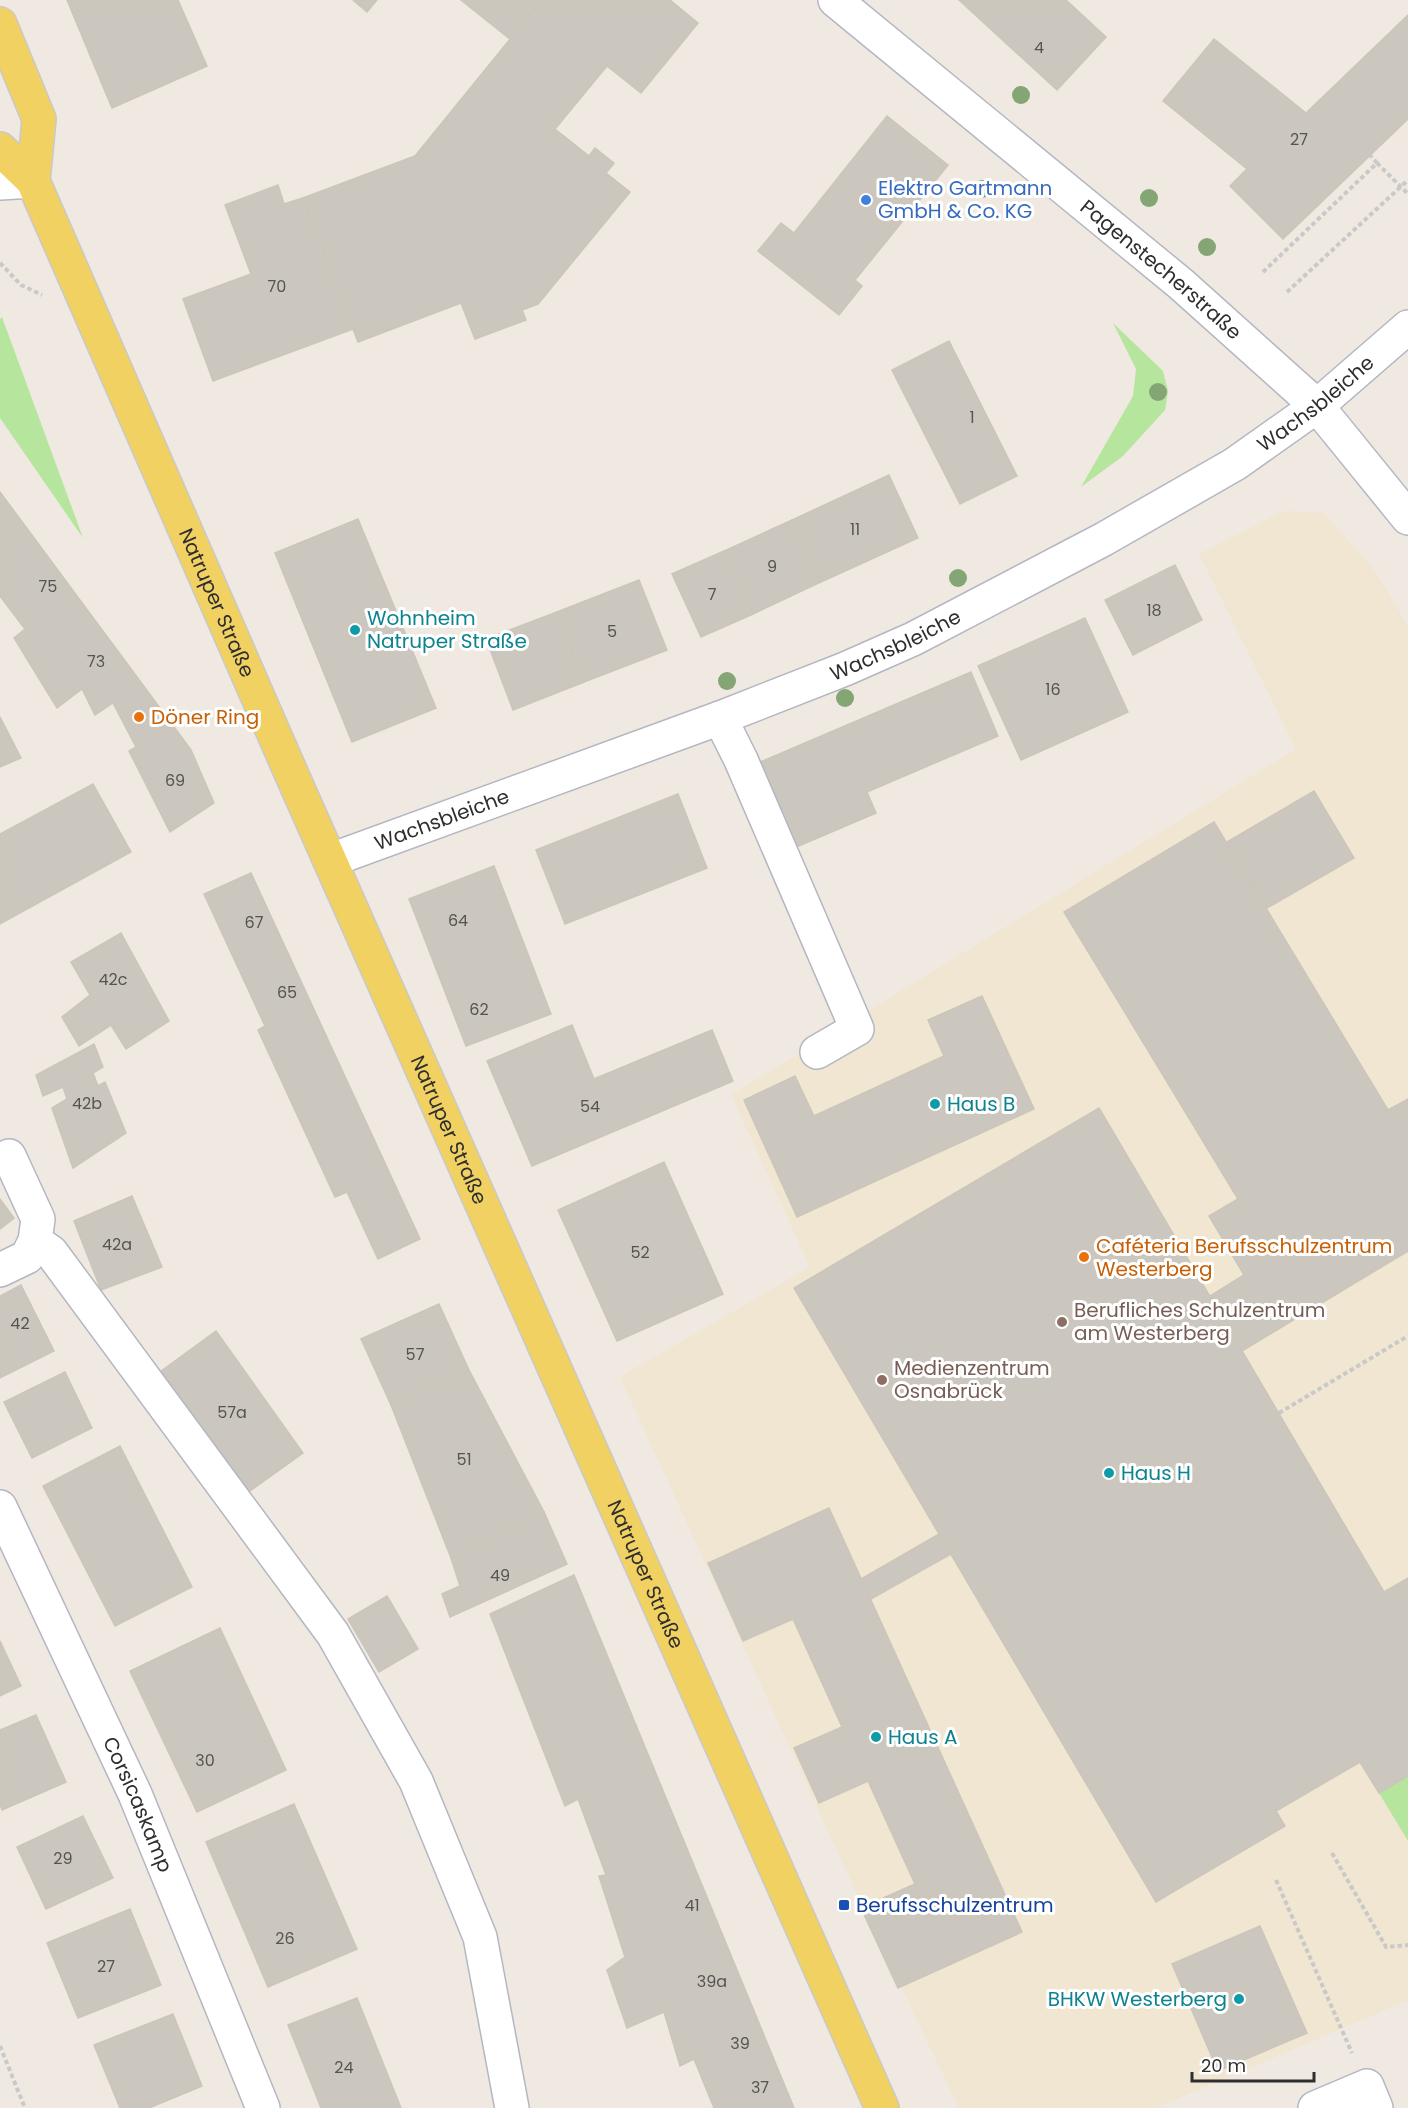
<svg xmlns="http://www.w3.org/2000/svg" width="1408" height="2108" font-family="Poppins,sans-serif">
  <rect width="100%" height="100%" fill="#efe9e1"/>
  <polygon fill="#f0e6d1" points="1284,511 1324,513 1375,571 1408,626 1408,2000 1156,2108 959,2108 856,1892 620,1377 810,1267 731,1095 1296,749 1199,554"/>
  <g fill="#b6e59e">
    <polygon points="2,317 83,538 0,418 0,319"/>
    <polygon points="1113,323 1163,371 1168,391 1165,410 1123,456 1081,487 1133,396 1136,369"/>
    <polygon points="1408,1776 1408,1841 1379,1793"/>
  </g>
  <g fill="#cbc7bf" stroke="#cbc5ba" stroke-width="1.5">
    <polygon points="67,0 178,0 207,66 112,108"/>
    <polygon points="353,0 377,0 367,12"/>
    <polygon points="461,0 542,0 510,39"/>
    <polygon points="542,0 670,0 698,23 641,93 607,66 555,129 589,156 595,148 614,163 606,173 630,192 538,304 522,310 526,320 475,339 461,303 358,342 303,198 415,156"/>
    <polygon points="959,0 1066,0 1106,37 1057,90"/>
    <polygon points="1408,15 1408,119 1283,239 1230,186 1247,169 1163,101 1214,39 1306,113"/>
    <polygon points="887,116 948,165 855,280 862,286 839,315 758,251 781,223 794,233"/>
    <polygon points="278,185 284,204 303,198 353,329 213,381 183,299 251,274 225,205"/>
    <polygon points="949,341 1017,476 960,504 892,370"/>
    <polygon points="889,475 918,538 821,582 792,520"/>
    <polygon points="0,492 191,750 214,803 170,832 129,751 136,747 113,703 95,715 82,689 57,708 14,638 25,629 0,596"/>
    <polygon points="358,519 436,708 352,742 275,553"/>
    <polygon points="792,520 821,582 753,614 724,551"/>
    <polygon points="724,551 753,614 701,637 672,574"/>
    <polygon points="1175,565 1202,620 1133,655 1105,600"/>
    <polygon points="639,580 667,650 584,682 557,612"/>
    <polygon points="557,612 584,682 513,710 486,639"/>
    <polygon points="1085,618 1128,712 1021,760 978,666"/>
    <polygon points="971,672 998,736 867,792 876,813 794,848 758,763"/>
    <polygon points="0,717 21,758 0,767"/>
    <polygon points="93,784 131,852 0,924 0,834"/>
    <polygon points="1314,791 1354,858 1267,908 1227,842"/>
    <polygon points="678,794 707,868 565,924 536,850"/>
    <polygon points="1214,822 1388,1110 1408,1099 1408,1251 1242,1351 1210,1296 1244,1275 1209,1216 1238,1199 1064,912"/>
    <polygon points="494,866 551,1014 466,1046 409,899"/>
    <polygon points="251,873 420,1239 378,1259 347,1192 335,1197 258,1030 265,1026 204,894"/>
    <polygon points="121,933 169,1021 126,1049 111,1025 79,1046 62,1017 90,995 71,962"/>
    <polygon points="982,996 1034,1109 797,1217 744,1100 795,1076 814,1116 944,1056 928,1020"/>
    <polygon points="572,1025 594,1079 712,1030 733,1081 532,1166 487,1061"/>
    <polygon points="94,1044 103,1067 93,1073 98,1086 105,1082 126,1133 73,1168 52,1108 67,1099 63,1087 43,1096 36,1075"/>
    <polygon points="1099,1108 1384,1592 1408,1578 1408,1776 1379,1793 1360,1762 1276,1811 1285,1826 1156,1902 794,1288"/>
    <polygon points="664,1162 723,1294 617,1341 558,1210"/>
    <polygon points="132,1196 162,1267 101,1290 74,1221"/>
    <polygon points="0,1199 14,1218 0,1229"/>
    <polygon points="21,1285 54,1351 0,1378 0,1296"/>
    <polygon points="439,1304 469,1370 391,1405 361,1339"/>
    <polygon points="216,1331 303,1453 247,1493 160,1372"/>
    <polygon points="469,1370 544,1512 451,1558 391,1405"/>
    <polygon points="65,1372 92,1428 32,1458 4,1402"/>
    <polygon points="120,1446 192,1587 115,1626 43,1486"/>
    <polygon points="829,1508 1022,1932 898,1988 861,1908 915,1884 868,1781 819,1803 794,1748 842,1727 793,1619 743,1641 708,1563"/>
    <polygon points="544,1512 567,1564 450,1617 442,1594 460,1586 451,1558"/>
    <polygon points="939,1534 951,1554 871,1599 861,1579"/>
    <polygon points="574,1575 794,2108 714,2108 694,2059 680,2066 664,2012 627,2028 607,1970 625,1957 599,1876 606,1875 578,1799 565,1806 490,1614"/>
    <polygon points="387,1596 418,1649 379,1672 348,1619"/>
    <polygon points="220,1628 286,1770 197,1812 130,1671"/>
    <polygon points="0,1641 21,1686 0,1696"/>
    <polygon points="36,1715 66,1782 2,1810 0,1804 0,1730"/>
    <polygon points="294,1804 357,1949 268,1987 206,1842"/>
    <polygon points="83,1816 113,1878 46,1909 17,1847"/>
    <polygon points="130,1909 161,1985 78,2018 47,1943"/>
    <polygon points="1260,1926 1307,2033 1218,2071 1172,1964"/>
    <polygon points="357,1998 401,2108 321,2108 288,2025"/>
    <polygon points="173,2014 202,2086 149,2108 120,2108 94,2045"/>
  </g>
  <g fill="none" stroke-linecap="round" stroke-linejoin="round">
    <g stroke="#b4b7c1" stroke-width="36">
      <g id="minor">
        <path id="s1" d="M835 0 1181 284 1317 406 1408 518"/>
        <polyline points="0,183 33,181"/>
        <polyline points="720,718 741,760 857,1029 817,1052"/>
        <path id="s2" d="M331 860 720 718 845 669 913 639 1104 539 1235 464 1317 406 1408 327"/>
        <polyline points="35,1241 51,1252 333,1634 416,1781 480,1937 512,2108"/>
        <polyline points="0,1270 27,1257 35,1241 38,1219 9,1156"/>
        <path id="s3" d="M0 1507 135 1794 263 2108"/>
        <polyline points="1315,2108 1367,2086 1376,2108"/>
      </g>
    </g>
    <g stroke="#c9c9c9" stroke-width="36">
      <g id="major">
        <polyline points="0,24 39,119 33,181"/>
        <path id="s4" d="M0 149 33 181 288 766 882 2108"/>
      </g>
    </g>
    <g stroke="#c9c9c9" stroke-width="4" stroke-dasharray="4.5 3" stroke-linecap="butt">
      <polyline points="1377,163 1408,194"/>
      <polyline points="0,263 21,285 42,295"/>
      <polyline points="1263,272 1377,163 1370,155"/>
      <polyline points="1287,292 1408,180"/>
      <polyline points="1279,1413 1408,1336"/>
      <polyline points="1332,1853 1386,1947 1408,1945"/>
      <polyline points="1276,1880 1352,2053"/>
      <polyline points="0,2046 25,2108"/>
    </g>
    <use href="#minor" stroke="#fff" stroke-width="33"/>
    <use href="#major" stroke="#f2d163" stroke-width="33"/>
  </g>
  <g fill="#84a574">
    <circle cx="1021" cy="95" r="9"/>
    <circle cx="982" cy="189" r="9"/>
    <circle cx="1149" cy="198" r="9"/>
    <circle cx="1207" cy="247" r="9"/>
    <circle cx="1158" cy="392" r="9"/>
    <circle cx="958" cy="578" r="9"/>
    <circle cx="727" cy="681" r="9"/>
    <circle cx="845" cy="698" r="9"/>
  </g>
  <circle fill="#3f7fe0" stroke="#fff" stroke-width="2" cx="866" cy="200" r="6"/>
  <g fill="#0f9aa8" stroke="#fff" stroke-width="2">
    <circle cx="355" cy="630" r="6"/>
    <circle cx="935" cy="1104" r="6"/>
    <circle cx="1109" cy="1473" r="6"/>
    <circle cx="876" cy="1737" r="6"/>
    <circle cx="1239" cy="1999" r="6"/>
  </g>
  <g fill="#e8710a" stroke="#fff" stroke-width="2">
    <circle cx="139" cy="717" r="6"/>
    <circle cx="1084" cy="1257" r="6"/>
  </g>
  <g fill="#8d6e63" stroke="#fff" stroke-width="2">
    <circle cx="1062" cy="1322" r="6"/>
    <circle cx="882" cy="1380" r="6"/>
  </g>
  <rect fill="#1a4fb4" stroke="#fff" stroke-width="2" x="838" y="1899" width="12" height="12" rx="3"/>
  <g text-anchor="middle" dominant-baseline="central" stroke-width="6" stroke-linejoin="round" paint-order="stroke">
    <g font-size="16" fill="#555452">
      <text x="1039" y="47">4</text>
      <text x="1299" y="139">27</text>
      <text x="277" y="286">70</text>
      <text x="972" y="417">1</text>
      <text x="855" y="529">11</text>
      <text x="772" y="566">9</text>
      <text x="48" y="586">75</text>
      <text x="712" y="594">7</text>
      <text x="1154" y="610">18</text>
      <text x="612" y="631">5</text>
      <text x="96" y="661">73</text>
      <text x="1053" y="689">16</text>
      <text x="175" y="780">69</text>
      <text x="458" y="920">64</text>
      <text x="254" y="922">67</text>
      <text x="113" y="979">42c</text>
      <text x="287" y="992">65</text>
      <text x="479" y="1009">62</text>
      <text x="87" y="1103">42b</text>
      <text x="590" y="1106">54</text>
      <text x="117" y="1244">42a</text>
      <text x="640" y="1252">52</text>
      <text x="20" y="1323">42</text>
      <text x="415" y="1354">57</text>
      <text x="232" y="1412">57a</text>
      <text x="464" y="1459">51</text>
      <text x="500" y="1575">49</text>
      <text x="205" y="1760">30</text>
      <text x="63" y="1858">29</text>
      <text x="692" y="1905">41</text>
      <text x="285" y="1938">26</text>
      <text x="106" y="1966">27</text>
      <text x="712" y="1981">39a</text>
      <text x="740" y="2043">39</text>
      <text x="344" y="2067">24</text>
      <text x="760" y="2087">37</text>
    </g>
    <g font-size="20" fill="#366cbe" stroke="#fff" text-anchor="start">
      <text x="878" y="188">Elektro Gartmann<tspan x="878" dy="23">GmbH &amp; Co. KG</tspan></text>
    </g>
    <g font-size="20" fill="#2e2e2e" stroke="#fff">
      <text stroke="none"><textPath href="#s1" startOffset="423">Pagenstecherstraße</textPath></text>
      <text stroke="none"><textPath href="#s2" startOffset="1090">Wachsbleiche</textPath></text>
      <text stroke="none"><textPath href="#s4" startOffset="506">Natruper Straße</textPath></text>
      <text stroke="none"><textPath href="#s2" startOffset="604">Wachsbleiche</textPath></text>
      <text stroke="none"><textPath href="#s2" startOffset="118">Wachsbleiche</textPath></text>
      <text stroke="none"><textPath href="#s4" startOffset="1082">Natruper Straße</textPath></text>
      <text stroke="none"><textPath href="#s4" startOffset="1568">Natruper Straße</textPath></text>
      <text stroke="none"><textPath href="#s3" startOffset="328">Corsicaskamp</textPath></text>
    </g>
    <g font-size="20" fill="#0d838f" stroke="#fff" text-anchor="start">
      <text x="367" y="618">Wohnheim<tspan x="367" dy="23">Natruper Straße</tspan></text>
      <text x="947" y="1104">Haus B</text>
      <text x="1121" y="1473">Haus H</text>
      <text x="888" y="1737">Haus A</text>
      <text x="1227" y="1999" text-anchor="end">BHKW Westerberg</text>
    </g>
    <g font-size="20" fill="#c56008" stroke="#fff" text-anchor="start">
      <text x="151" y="717">Döner Ring</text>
      <text x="1096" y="1246">Caféteria Berufsschulzentrum<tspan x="1096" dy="23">Westerberg</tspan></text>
    </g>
    <g font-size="20" fill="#785e54" stroke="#fff" text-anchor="start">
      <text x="1074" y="1310">Berufliches Schulzentrum<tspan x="1074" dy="23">am Westerberg</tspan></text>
      <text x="894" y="1368">Medienzentrum<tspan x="894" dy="23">Osnabrück</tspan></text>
    </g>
    <g font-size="20" fill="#164399" stroke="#fff" text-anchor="start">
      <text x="856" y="1905">Berufsschulzentrum</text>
    </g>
  </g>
  <path d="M1192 2072v9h122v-9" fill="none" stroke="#2e2e2e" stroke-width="3"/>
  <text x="1201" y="2072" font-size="18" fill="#2e2e2e" stroke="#ffffff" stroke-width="4.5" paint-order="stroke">20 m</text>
</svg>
